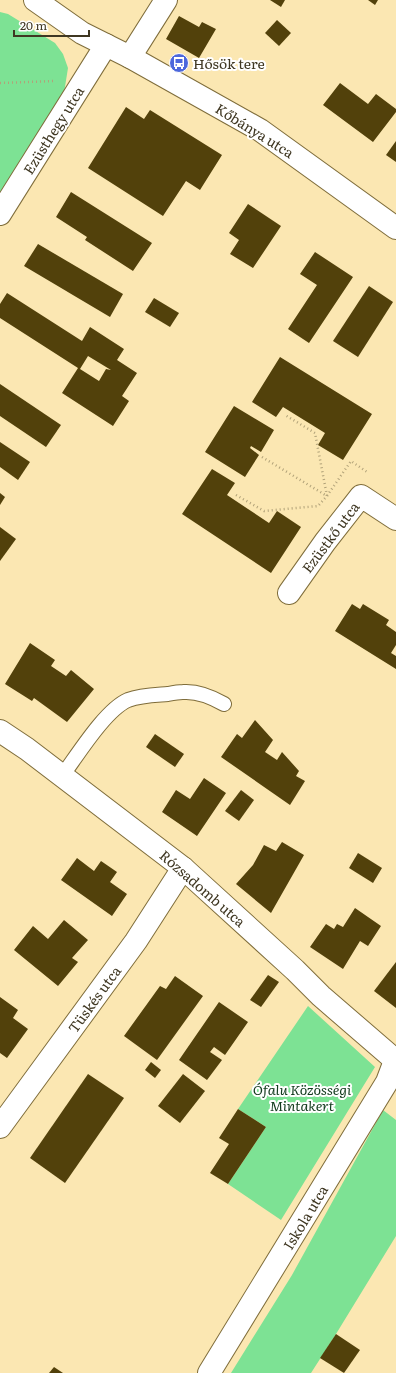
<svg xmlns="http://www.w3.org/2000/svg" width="396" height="1373" font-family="Literata,serif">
  <rect width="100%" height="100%" fill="#fbe7b2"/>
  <g fill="#7de294">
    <polygon points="0,12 8,14 55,43 63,54 68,68 64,93 0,193"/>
    <polygon points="308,1006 375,1067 281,1220 228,1184 266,1127 238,1109"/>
    <polygon points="383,1110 396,1120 396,1236 336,1334 311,1373 231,1373 292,1275"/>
  </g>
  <g fill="#52410b" fill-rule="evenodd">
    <polygon points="270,0 285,0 281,7"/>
    <polygon points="368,0 378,0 375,5"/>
    <polygon points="179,16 199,27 202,22 216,29 199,58 166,39"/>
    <polygon points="277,20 291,33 279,46 265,33"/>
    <polygon points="340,83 368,104 376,94 396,109 396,112 373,142 323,105"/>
    <polygon points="126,107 144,119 150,110 222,155 200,190 186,181 163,216 88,168"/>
    <polygon points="396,141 396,162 386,155"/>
    <polygon points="71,192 152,243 133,271 85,240 87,237 56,217"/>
    <polygon points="248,204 281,226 253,268 230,254 239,240 229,233"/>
    <polygon points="38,244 123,294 110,317 24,266"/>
    <polygon points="315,252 353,277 309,343 288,329 317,285 300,274"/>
    <polygon points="369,286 393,302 358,357 333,341"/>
    <path d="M7 293 82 341 90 327 124 349 117 360 137 373 122 396 129 401 113 426 62 393 78 368 0 318V304ZM88 356 111 370 106 369 99 381 80 369Z"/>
    <polygon points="154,298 179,313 170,327 145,312"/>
    <polygon points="280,357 372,414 343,460 318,445 325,433 283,407 276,417 252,402"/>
    <polygon points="0,384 61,425 46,447 0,416"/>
    <polygon points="234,406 274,430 261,452 251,446 250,448 259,455 245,477 205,452"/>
    <polygon points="0,442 30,462 18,480 0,467"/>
    <polygon points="212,469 235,483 227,495 269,523 277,511 301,527 271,573 182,514"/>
    <polygon points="0,493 5,497 0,505"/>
    <polygon points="0,527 16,539 0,561"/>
    <polygon points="352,604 360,609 363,604 389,620 386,625 396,632 396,645 391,653 396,656 396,669 335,631"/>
    <polygon points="30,643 55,660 51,666 66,676 71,670 94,689 67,722 34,698 32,701 5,684"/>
    <polygon points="255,720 273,740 265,752 277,760 282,752 299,771 296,776 305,781 290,805 221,757 237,734 242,738"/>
    <polygon points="155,734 184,754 175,767 146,747"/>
    <polygon points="204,778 226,793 197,836 162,812 176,790 190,799"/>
    <polygon points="241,790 254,800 239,821 225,811"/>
    <polygon points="282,842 304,855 271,913 236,884 253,865 264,845 276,851"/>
    <polygon points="358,853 382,868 373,883 349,868"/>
    <polygon points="77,858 94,871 101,861 117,872 110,882 127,894 112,916 61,880"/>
    <polygon points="355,908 381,926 368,946 360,941 343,969 310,947 326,924 334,929 337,924 343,927"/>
    <polygon points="64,920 88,940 72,958 78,962 58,986 14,950 33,926 48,939"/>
    <polygon points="396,962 396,1008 374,991"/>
    <polygon points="268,975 279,982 261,1007 250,1000"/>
    <polygon points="175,976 203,996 157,1060 124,1036 160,986 166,989"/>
    <polygon points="0,997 18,1010 13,1018 28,1029 7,1058 0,1053"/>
    <polygon points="219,1002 248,1022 225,1055 214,1047 210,1052 222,1060 207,1080 179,1060"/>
    <polygon points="151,1062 161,1070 155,1078 145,1070"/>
    <polygon points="88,1074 124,1098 65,1183 30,1158"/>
    <polygon points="183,1074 205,1091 180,1123 158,1106"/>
    <polygon points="238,1109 266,1127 228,1184 210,1173 229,1144 219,1138"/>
    <polygon points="336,1334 360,1350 344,1373 320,1358"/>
    <polygon points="54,1367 63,1373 49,1373"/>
  </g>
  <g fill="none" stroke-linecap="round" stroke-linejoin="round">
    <g stroke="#7f6d3b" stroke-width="16">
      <path id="lane" d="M62 776C77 756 105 710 128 700 141 695 155 695 168 694 173 693 178 692 183 692 197 691 212 697 224 704"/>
    </g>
    <g stroke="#7f6d3b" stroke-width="24">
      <g id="street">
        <polyline points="35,0 82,33 130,57 260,130 396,228"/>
        <polyline points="130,57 166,0"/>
        <polyline points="0,214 106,45"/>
        <polyline points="289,593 325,542 361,496 396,519"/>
        <polyline points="0,731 27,749 183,868 295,970 321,996 395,1060"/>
        <polyline points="0,1127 136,941 183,868"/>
        <polyline points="209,1373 387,1082 396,1058"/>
      </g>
    </g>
    <g stroke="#b1a279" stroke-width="2.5" stroke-dasharray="1 3" stroke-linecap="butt">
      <polyline points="0,83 55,81"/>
      <polyline points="262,457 327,496 315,433 285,415"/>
      <polyline points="236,495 264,511 318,506 327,496 351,461 367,472"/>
    </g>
    <use href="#lane" stroke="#fff" stroke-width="14"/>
    <use href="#street" stroke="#fff" stroke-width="22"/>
  </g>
  <defs>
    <g id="bus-disc" transform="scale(1)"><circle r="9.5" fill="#4c67dc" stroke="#fff"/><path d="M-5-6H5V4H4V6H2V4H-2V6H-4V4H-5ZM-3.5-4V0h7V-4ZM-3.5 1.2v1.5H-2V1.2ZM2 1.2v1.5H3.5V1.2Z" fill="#fff"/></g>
  </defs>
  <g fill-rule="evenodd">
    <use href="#bus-disc" x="179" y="63"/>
  </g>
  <g text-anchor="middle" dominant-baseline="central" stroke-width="4" stroke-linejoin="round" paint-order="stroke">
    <g font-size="14" fill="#3f3722" stroke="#fff" text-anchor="start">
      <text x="193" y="63">Hősök tere</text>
    </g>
    <g font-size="14" fill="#3f3722" stroke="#fff">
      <text transform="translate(53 130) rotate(-58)">Ezüsthegy utca</text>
      <text transform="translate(255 130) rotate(32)">Kőbánya utca</text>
      <text transform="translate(330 537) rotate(-53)">Ezüstkő utca</text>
      <text transform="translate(203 888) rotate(41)">Rózsadomb utca</text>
      <text transform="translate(94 999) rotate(-54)">Tüskés utca</text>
      <text transform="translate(305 1217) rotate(-59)">Iskola utca</text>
    </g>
    <g font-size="14" font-style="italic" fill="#113a1c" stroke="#fff">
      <text x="302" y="1089">Ófalu Közösségi<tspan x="302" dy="16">Mintakert</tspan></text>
    </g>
  </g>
  <path d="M14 30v6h75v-6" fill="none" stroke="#3f3722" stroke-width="2"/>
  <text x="20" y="30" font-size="12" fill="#3f3722" stroke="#ffffff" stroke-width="3" paint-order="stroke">20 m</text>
</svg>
